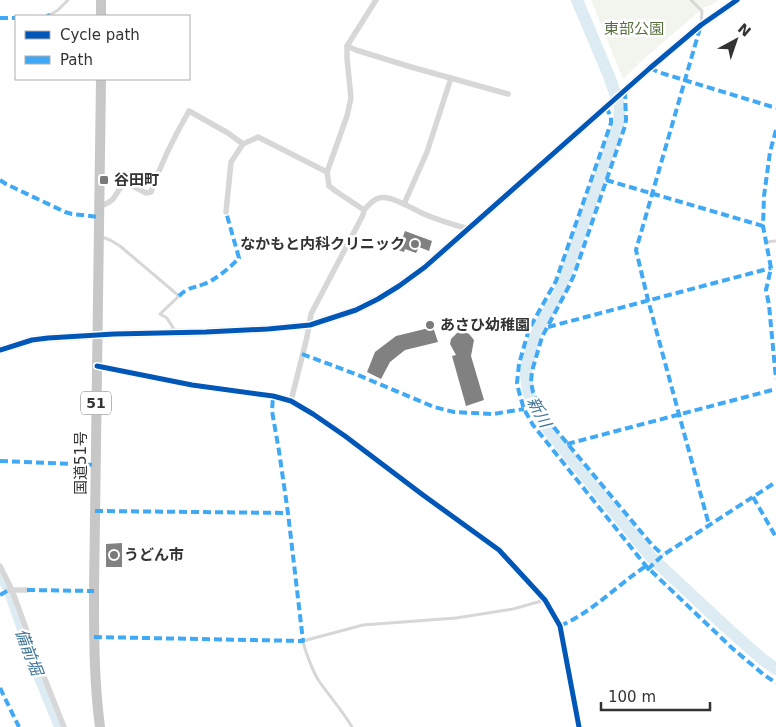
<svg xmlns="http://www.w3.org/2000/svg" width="776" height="727" font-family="'DejaVu Sans','Noto Sans JP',sans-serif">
  <rect width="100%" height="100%" fill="#fff"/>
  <polygon fill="#f1f5ed" points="591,0 719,0 711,5 705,7 696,14 639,63 623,79"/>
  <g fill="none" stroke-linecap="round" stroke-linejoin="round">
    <polyline stroke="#ddebf3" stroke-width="8" points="0,577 7,589 34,668 58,727"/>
    <polyline stroke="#ddebf3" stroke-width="12" points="577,0 609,76 620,108 619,122 558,296 542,321 535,336 527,365 526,375 528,391 533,405 548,430 652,558 727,628 762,659 776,669"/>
  </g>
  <g fill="#818181">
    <polygon points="405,231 432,241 429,251 419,247 416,253 405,249 404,252 398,250"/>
    <polygon points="433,327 438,342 405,350 390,362 381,379 367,372 375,352 396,336"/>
    <polygon points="460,330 469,334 474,340 471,356 484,400 466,406 452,356 456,355 450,344 451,339"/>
    <polygon points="122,543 122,567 106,567 106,544"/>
  </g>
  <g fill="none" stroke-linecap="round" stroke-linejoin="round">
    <g stroke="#d7d7d7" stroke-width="3">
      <polyline points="691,0 702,11 701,24"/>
      <polyline points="50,15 58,10 68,0"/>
      <polyline points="102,237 110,240 120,246 179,296 160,314 167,318 175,331"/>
      <polyline points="765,242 776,241"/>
      <path d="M352 727C343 711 330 697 319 681 313 672 305 651 303 641L363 625 456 618 513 609 545 600"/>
    </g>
    <g stroke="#d7d7d7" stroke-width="5.5">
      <polyline points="347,46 356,50 411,67 508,94"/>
      <polyline points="404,204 427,152 451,78"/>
      <path d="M99 207C104 205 109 203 113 199 118 193 119 186 127 183L146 193 151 192C161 163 174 137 189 111L228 133 243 144"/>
      <path d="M364 210C368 206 373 199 379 198 391 195 413 209 424 214 438 220 454 225 469 229"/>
      <polyline points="226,212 231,162 243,144 258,137 327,172"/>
      <polyline points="97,366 192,385 273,396 291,401 313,414 345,436 423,495 499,550 545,600 560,626 579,727"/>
      <polyline points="291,401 307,337 311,314 363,215 364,210 337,192 329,186 327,172 347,116 351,98 347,58 347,46 376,0"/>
      <polyline points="0,566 12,590 39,664 64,727"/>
      <polyline points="9,590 27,590"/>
    </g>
    <polyline stroke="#d7d7d7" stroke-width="8" points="0,350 32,340 48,338 114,334 206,332 268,329 310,325 356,310 378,299 399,286 425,267 650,68 701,25 737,0"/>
    <g stroke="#c7c7c7" stroke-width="10">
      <polyline points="101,16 101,0"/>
      <path d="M100 727C94 682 94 636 94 591L101 79"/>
    </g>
    <g stroke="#3fa9f5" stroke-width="4" stroke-dasharray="8 4" stroke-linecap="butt">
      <polyline points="47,16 50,15"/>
      <polyline points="0,18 16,18"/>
      <polyline points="700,28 636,250 648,300 709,525"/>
      <polyline points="650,68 658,72 776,108"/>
      <polyline points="625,91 626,120 625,126 574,275 568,288 542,337 532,371 531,382 533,392 539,406 547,419 652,545 663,555"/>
      <polyline points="606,107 611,117 611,123 559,272 556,281 529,329 519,364 517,383 519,392 524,409 533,425 646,566 732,648 763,674 776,683"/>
      <polyline points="776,130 770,152 764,196 763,226 771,268 766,290 769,305 776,379"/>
      <polyline points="0,180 6,184 65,212 72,214 99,217"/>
      <polyline points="606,180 763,226"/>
      <path d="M179 296C189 286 192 289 204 284 214 281 232 266 239 258L226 212"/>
      <polyline points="548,327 771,268"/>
      <polyline points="302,354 358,375 434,407 454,412 493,414 524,409"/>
      <polyline points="567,444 776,389"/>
      <polyline points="0,461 95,465"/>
      <polyline points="753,497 776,537"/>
      <polyline points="95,511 288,513"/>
      <polyline points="27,590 94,591"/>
      <polyline points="0,595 9,590"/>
      <path d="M560 626C594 611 616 586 646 566L648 569 663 555 776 482"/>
      <polyline points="94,637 303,641 288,513 279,451 272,411 273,396"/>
      <polyline points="0,688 19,727"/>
    </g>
    <g stroke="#fff" stroke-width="8">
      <g id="cycleway">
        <polyline points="0,350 32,340 48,338 114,334 206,332 268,329 310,325 356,310 378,299 399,286 425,267 650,68 701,25 737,0"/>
        <polyline points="97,366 192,385 273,396 291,401 313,414 345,436 423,495 499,550 545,600 560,626 579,727"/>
      </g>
    </g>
    <use href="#cycleway" stroke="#0057b8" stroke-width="5"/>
  </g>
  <g fill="#7a7a7a" stroke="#fff" stroke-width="2">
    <rect x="99" y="175" width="10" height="10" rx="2.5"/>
    <circle cx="415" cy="244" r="5"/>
    <circle cx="430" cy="325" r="5"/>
    <circle cx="114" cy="555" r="5"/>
  </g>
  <g text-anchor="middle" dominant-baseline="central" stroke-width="5" stroke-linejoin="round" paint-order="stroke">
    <rect fill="#fff" stroke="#707070" stroke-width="1" x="81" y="391.5" width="30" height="23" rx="4"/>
    <g font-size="14" font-weight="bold" fill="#333">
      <text x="96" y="403">51</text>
    </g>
    <g font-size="15" fill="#56703f" stroke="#fff">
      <text x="634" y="29">東部公園</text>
    </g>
    <g font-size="15" font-weight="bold" fill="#333" stroke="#fff" text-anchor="start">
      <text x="114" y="180">谷田町</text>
      <text x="405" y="244" text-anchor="end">なかもと内科クリニック</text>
      <text x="440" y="325">あさひ幼稚園</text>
      <text x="124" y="555">うどん市</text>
    </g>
    <g font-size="15" fill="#333" stroke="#fff">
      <text transform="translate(81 463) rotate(-90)">国道51号</text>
    </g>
    <g font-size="16" font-style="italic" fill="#3f7597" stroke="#fff">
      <text transform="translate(539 412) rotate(62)">新川</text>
      <text transform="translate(29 652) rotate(69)">備前堀</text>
    </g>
  </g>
  <rect x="15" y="15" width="175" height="65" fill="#ffffff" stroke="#adadad"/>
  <rect x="25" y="31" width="25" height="8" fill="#0057b8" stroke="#adadad"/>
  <text x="60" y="40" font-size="15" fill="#333333">Cycle path</text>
  <rect x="25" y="56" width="25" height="8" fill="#3fa9f5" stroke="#adadad"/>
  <text x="60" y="65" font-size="15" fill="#333333">Path</text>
  <g transform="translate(736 40) rotate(40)" stroke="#ffffff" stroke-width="4" paint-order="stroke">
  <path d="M0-4L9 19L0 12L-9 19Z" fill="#333333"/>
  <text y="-8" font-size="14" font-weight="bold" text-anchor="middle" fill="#333333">N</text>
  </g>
  <path d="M601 702v8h109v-8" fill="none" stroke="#333333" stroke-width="2.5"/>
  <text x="608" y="702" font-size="15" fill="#333333" stroke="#ffffff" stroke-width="4" paint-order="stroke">100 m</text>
</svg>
